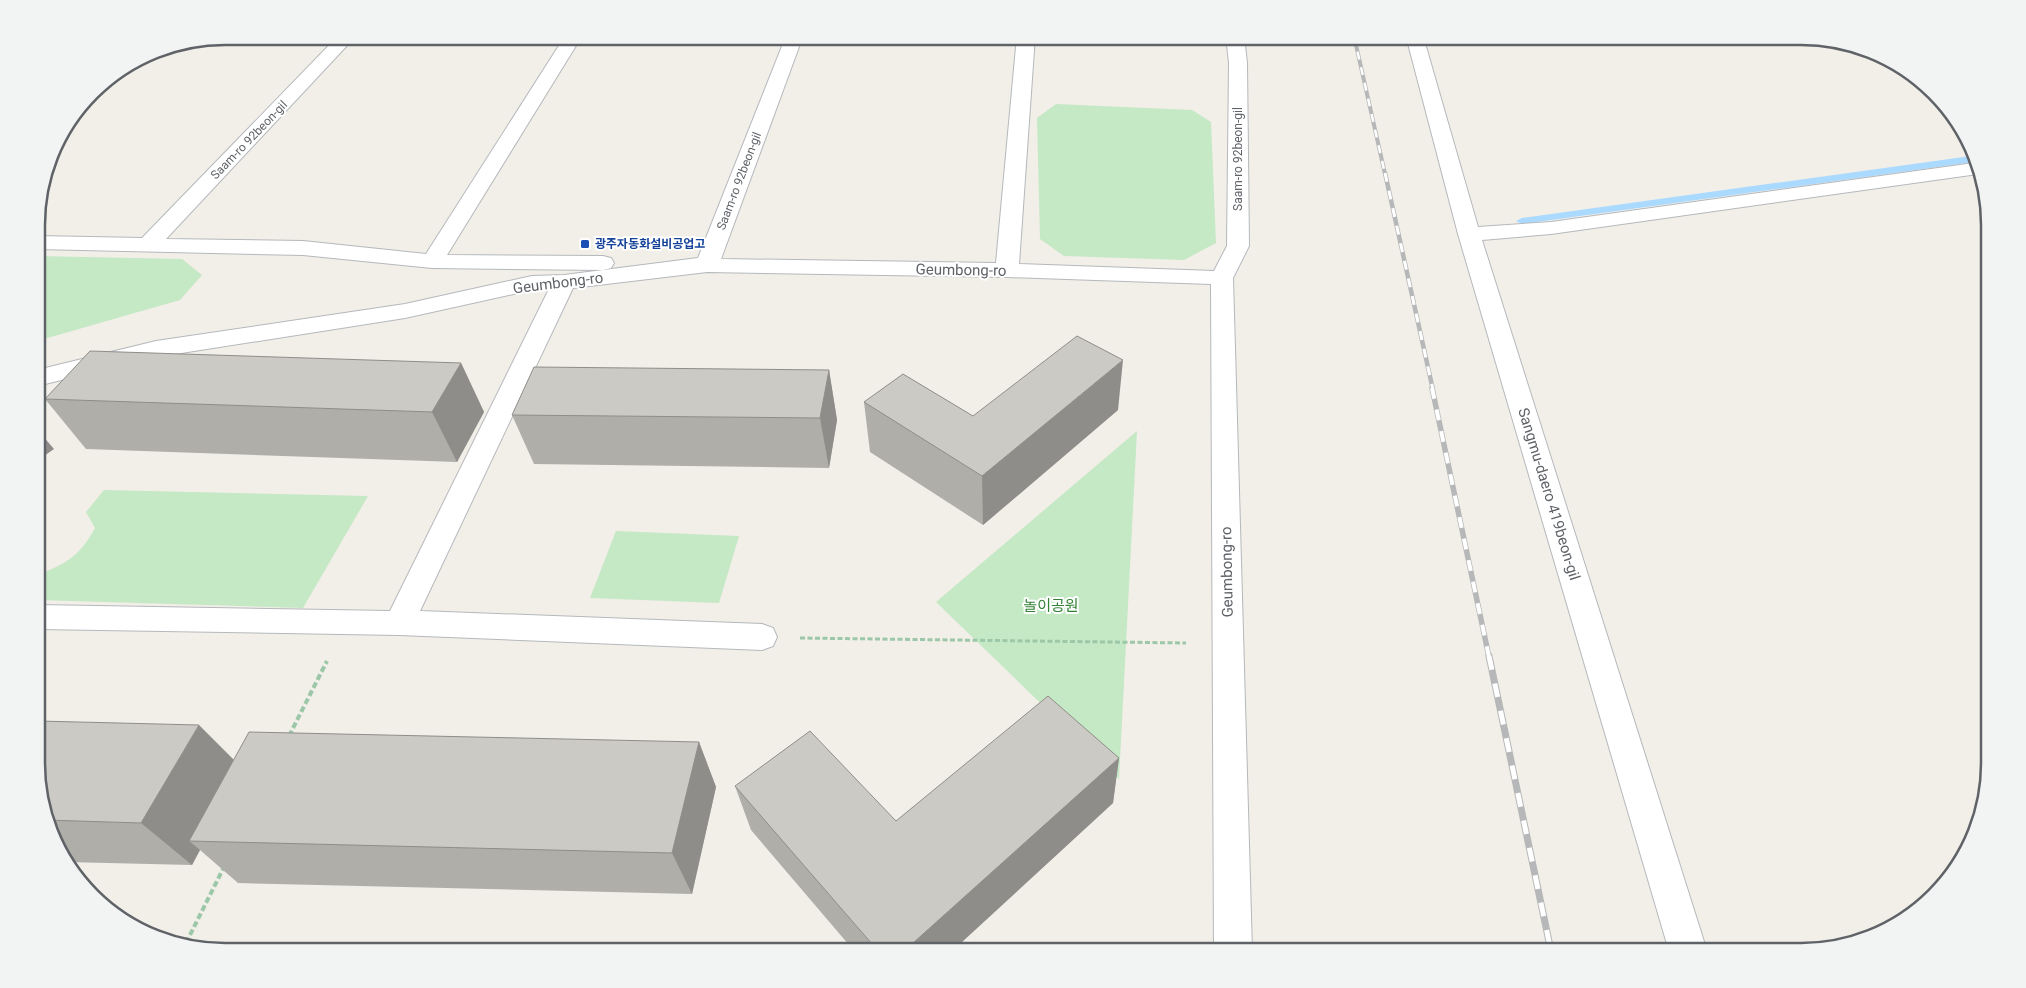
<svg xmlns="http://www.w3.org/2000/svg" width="2026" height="988" font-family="Roboto,'Noto Sans KR',sans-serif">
  <rect width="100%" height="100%" fill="#f1efe8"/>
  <g fill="#c5e8c5">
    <polygon points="1056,104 1192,110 1211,122 1216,243 1184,260 1064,256 1040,239 1037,118"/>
    <polygon points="37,256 182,259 202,275 180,300 37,341"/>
    <polygon points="1137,431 1119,779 936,602"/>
    <path d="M104 490 368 496 303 608 38 600 37 575C66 564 80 556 95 528L86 512Z"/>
    <polygon points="616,531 739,536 719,603 590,598"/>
  </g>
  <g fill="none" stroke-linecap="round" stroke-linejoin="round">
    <polygon fill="#aadaff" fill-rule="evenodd" points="1971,156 1974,162 1522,224 1516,221 1522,218"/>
    <g stroke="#b5b8bc" stroke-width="2">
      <g id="minor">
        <polygon points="338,36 356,36 166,239 303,241 426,254 565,36 582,36 447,255 603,256 611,258 614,263 611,268 603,270 432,268 303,255 37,249 37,236 142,238"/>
        <polygon points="786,36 803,36 721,259 996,263 1017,36 1035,36 1019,264 1214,271 1227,246 1229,63 1226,36 1244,36 1247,63 1249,246 1233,278 1252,951 1214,952 1211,284 1007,277 707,272 573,288 420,611 762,624 773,628 777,637 773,646 762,650 399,635 38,629 38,605 390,611 549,289 532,290 405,318 156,357 37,386 37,370 156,341 405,304 532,276 564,275 698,258"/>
        <polygon points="1406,36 1423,36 1478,227 1551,222 1974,163 1978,174 1551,234 1482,240 1707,951 1669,951 1458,234"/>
      </g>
    </g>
    <polyline stroke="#9cc7a9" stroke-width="3" stroke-dasharray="5 2.5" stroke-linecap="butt" points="800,638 1186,643"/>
    <g stroke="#9cc7a9" stroke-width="4" stroke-dasharray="6 3" stroke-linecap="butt">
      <polyline points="289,736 327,661"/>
      <polyline points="186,943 224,867"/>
    </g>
    <use href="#minor" fill="#fff" fill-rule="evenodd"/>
    <g stroke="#b6b7b8" stroke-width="4">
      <polyline id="rail-far3" points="1354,36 1385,174"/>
    </g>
    <g stroke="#b6b7b8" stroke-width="4.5">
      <polyline id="rail-far2" points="1385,173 1433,390"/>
    </g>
    <g stroke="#b6b7b8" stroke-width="5.5">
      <polyline id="rail-far1" points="1432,388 1489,657"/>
    </g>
    <g stroke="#b6b7b8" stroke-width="7">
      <polyline id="rail" points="1489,656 1551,951"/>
    </g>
    <use href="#rail-far3" stroke="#fff" stroke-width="2.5" stroke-dasharray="8" stroke-linecap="butt"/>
    <use href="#rail-far2" stroke="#fff" stroke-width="3" stroke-dasharray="9" stroke-linecap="butt"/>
    <use href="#rail-far1" stroke="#fff" stroke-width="4" stroke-dasharray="11" stroke-linecap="butt"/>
    <use href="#rail" stroke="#fff" stroke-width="5" stroke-dasharray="14" stroke-linecap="butt"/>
  </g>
  <g fill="#afaea9">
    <polygon points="461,363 484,412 457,462 86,449 45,399"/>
    <polygon points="829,370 837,420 829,468 534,464 512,415"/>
    <polygon points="864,402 973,416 1118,410 983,525 870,452"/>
    <polygon points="699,742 716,787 692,894 238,883 200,850 192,865 66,862 50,835 38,788 234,760"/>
    <polygon points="1119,758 1113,803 951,952 855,952 751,830 735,786 896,821"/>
  </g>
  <g fill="#8f8d8a">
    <polygon points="1123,360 1118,410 983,525 982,476"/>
    <polygon points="461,363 484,412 457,462 432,412"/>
    <polygon points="829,370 837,420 829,468 820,418"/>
    <polygon points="37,429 54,449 37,461"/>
    <polygon points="199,725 244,770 189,841 200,850 192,865 141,823"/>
    <polygon points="699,742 716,787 692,894 672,853"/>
    <polygon points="1119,758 1113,803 951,952 903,952"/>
  </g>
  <g fill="#cccac5" stroke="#8f8d8a">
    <polygon points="1077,336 1123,360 982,476 864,402 903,374 973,416"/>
    <polygon points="90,351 461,363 432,412 45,399"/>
    <polygon points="534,367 829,370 820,418 512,415"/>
    <polygon points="1048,696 1119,758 903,952 879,952 735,786 810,731 896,821"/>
    <polygon points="38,721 199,725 141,823 46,820 38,788"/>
    <polygon points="249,732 699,742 672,853 189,841"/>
  </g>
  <rect fill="#1a4fb4" stroke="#fff" stroke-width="2" x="580" y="239" width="10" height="10" rx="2.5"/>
  <g text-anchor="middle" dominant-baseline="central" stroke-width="4" stroke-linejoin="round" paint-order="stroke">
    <g font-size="12" fill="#5f6368" stroke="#fff">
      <text transform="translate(249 140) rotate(-46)">Saam-ro 92beon-gil</text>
      <text transform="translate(1238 159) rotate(-90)">Saam-ro 92beon-gil</text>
      <text transform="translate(739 181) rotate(-69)">Saam-ro 92beon-gil</text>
    </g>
    <g font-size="12" font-weight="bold" fill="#164399" stroke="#fff" text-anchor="start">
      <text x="595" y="244">광주자동화설비공업고</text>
    </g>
    <g font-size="15" fill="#5f6368" stroke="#fff">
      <text transform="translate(961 270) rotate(1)">Geumbong-ro</text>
      <text transform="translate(558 283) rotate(-7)">Geumbong-ro</text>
      <text transform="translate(1549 494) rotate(73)">Sangmu-daero 419beon-gil</text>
      <text transform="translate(1227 572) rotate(-91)">Geumbong-ro</text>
    </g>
    <g font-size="15" fill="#348238" stroke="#fff">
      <text x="1051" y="606">놀이공원</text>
    </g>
  </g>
  <path d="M0 0H2026V988H0ZM225 45H1801A180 180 0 0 1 1981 225V763A180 180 0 0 1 1801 943H225A180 180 0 0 1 45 763V225A180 180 0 0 1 225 45Z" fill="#f2f3f3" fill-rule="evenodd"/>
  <path fill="none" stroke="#5f6368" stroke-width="2.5" d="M225 45H1801A180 180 0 0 1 1981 225V763A180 180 0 0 1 1801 943H225A180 180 0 0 1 45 763V225A180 180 0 0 1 225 45Z"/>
</svg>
